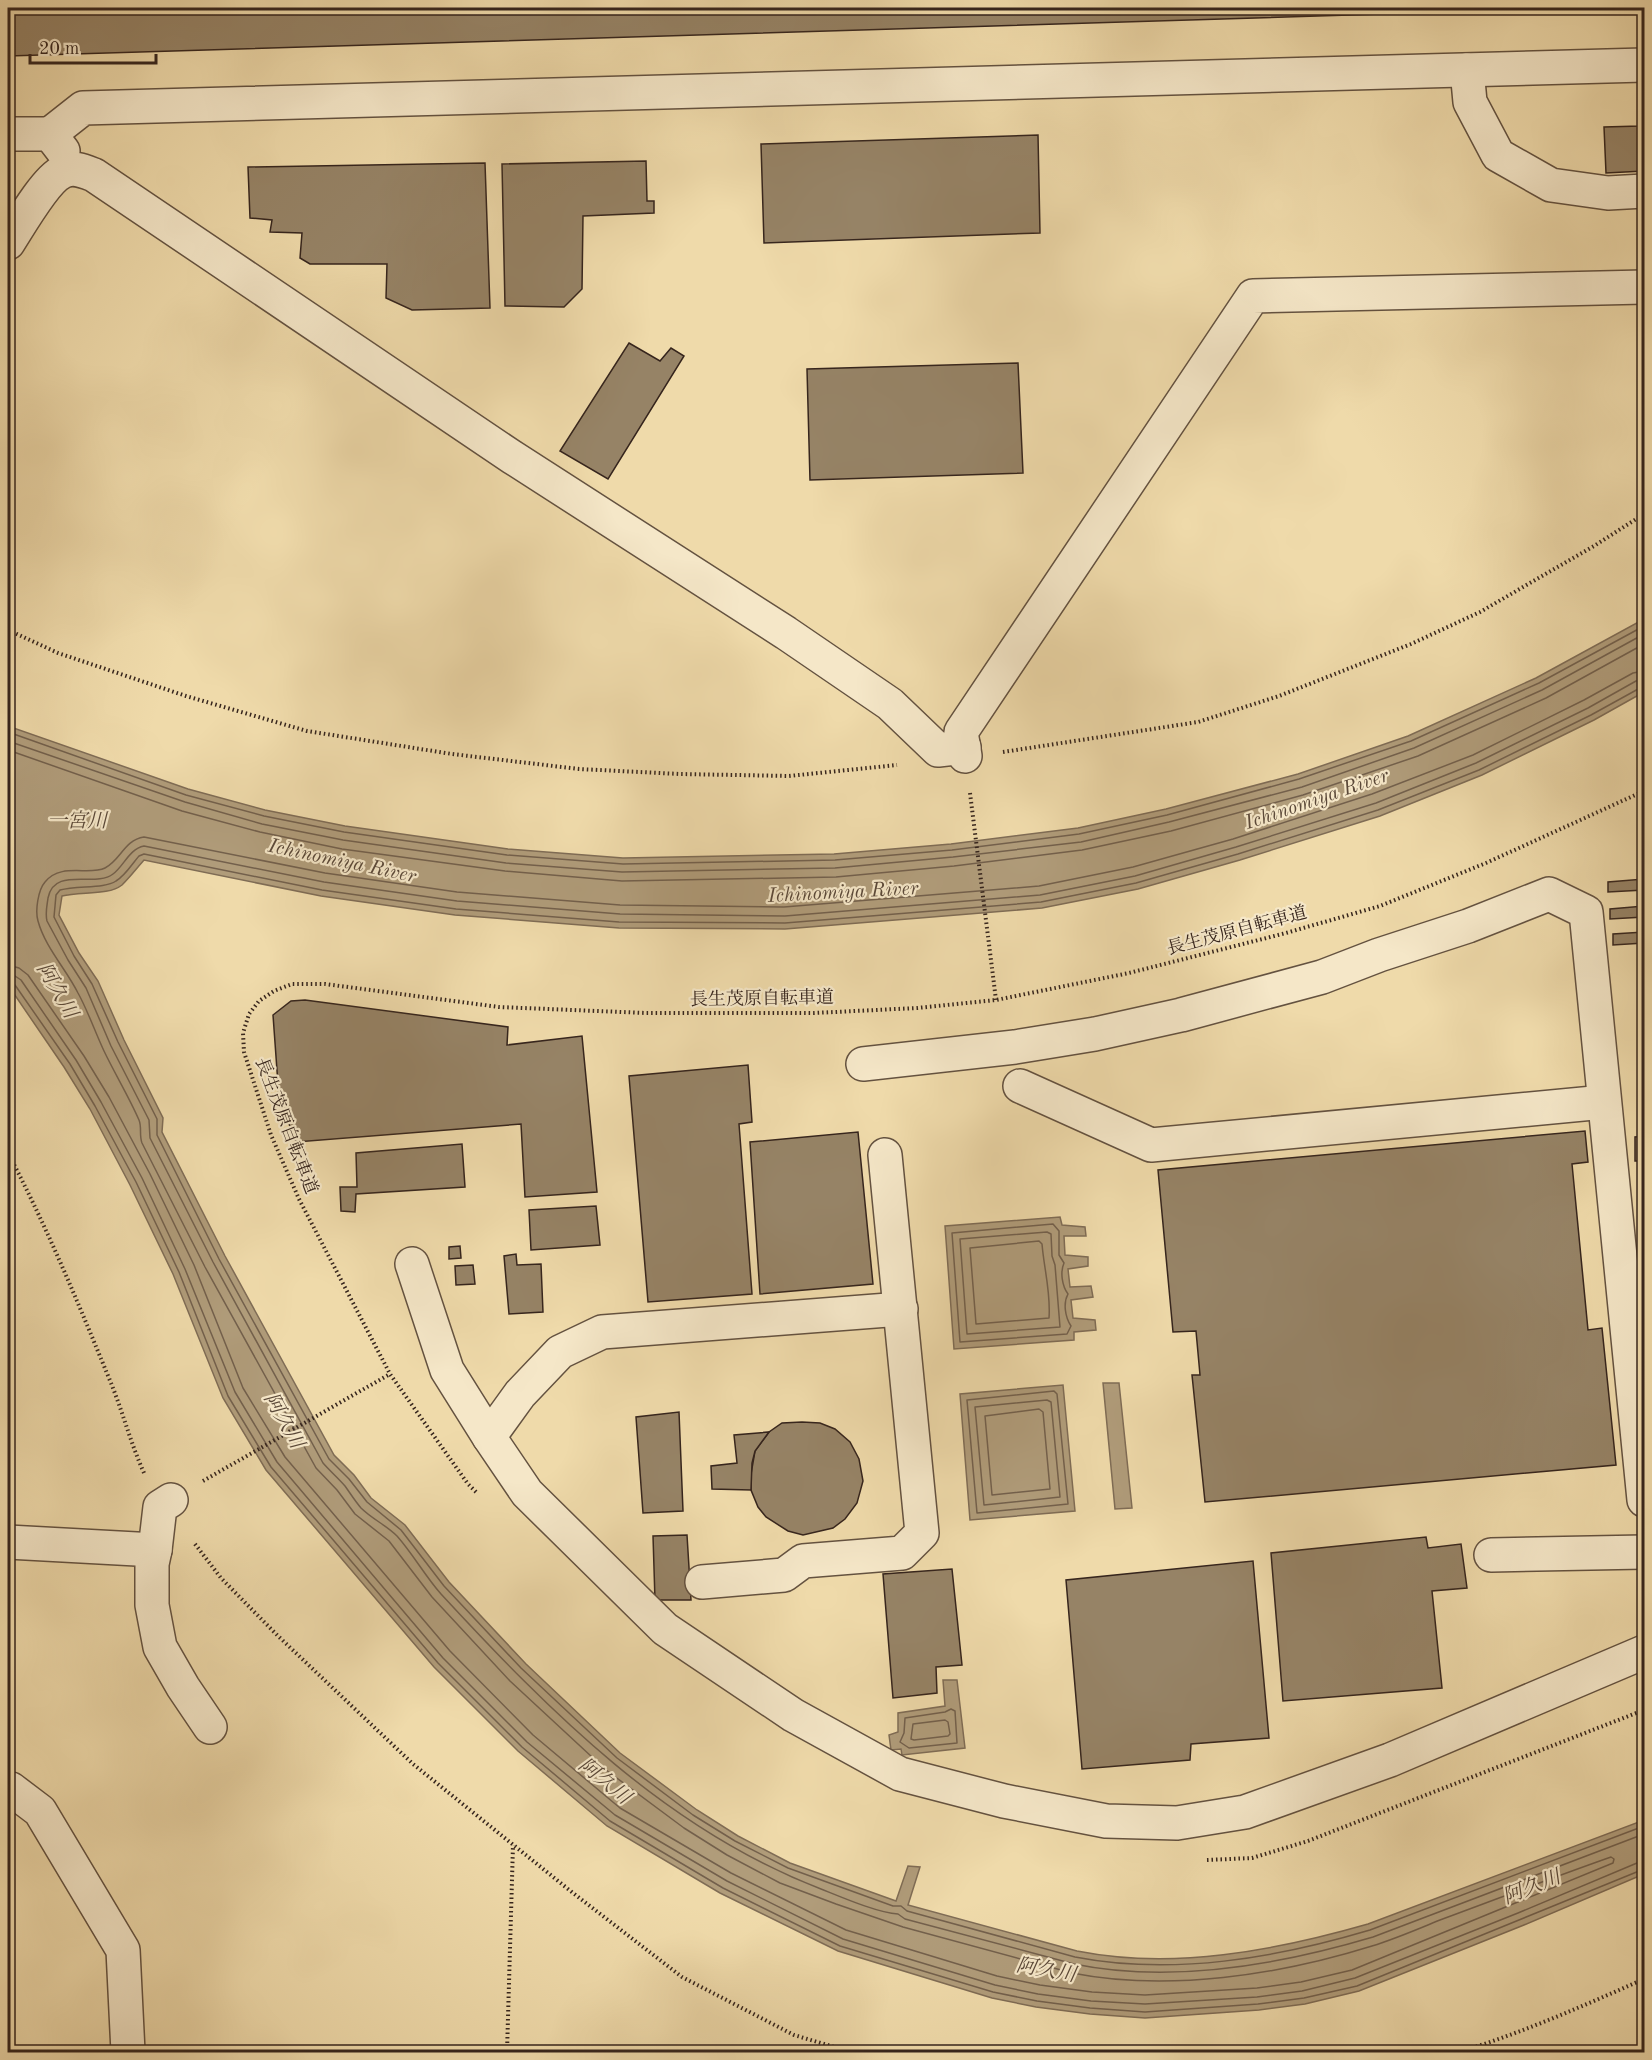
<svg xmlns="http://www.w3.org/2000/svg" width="1652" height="2060" font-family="'Old Standard TT','Noto Serif JP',serif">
  <rect width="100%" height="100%" fill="#efdaaa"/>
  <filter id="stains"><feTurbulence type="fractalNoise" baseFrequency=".00333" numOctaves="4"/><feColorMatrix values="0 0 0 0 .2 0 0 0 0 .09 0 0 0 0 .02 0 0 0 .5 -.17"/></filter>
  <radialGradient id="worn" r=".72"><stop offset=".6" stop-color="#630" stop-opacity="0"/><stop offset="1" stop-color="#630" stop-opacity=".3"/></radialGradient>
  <g fill="#b09c7a" stroke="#7f6c55" stroke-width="1.5">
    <path d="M1644 619V692L1594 720 1482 775 1380 816 1240 860 1138 889 1042 908 785 929 619 928 455 915 321 896 144 860C137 868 130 877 122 885 108 896 80 891 62 896L59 915 79 953 98 981 124 1040 163 1118 162 1132 225 1256 334 1455 354 1475 371 1498 405 1525 449 1582 526 1664 620 1753 697 1810 738 1836 790 1863 896 1901 908 1866 920 1867 908 1905 1077 1951C1173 1970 1274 1951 1368 1924L1644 1820V1874L1524 1925 1359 1991 1305 2004 1259 2010 1145 2018 1090 2014 1036 2007 992 1998 838 1951 720 1893 607 1826 518 1751 434 1667 266 1470 223 1398 173 1274 130 1185 90 1109 64 1067 8 985V726L188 789 265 810 345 826 508 849 623 858 834 854 951 844 1078 828 1166 809 1298 774 1408 736 1536 678Z"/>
    <polygon points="1060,1217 1062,1225 1085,1227 1086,1236 1064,1236 1065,1255 1088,1257 1088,1266 1068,1269 1070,1287 1091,1286 1093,1297 1071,1300 1073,1318 1095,1320 1096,1330 1074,1332 1074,1340 954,1349 945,1226"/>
    <polygon points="1103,1383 1119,1383 1132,1508 1115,1509"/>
    <polygon points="1063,1385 1075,1511 970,1520 960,1394"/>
    <polygon points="943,1680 957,1680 965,1748 902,1755 901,1749 891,1750 889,1735 898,1732 898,1713 945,1706"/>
  </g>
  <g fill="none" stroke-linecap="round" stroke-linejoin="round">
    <g stroke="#73604c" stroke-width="1.5">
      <path d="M1644 680 1636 681 1588 708 1476 763 1376 803 1236 847 1135 876 1040 895 785 916 620 914 457 901 324 882 144 846C129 849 124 866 113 874 95 888 54 866 48 898 47 906 45 913 47 921L68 960 86 988 111 1046 149 1120 150 1138 213 1262 323 1463C330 1471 338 1478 345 1486 350 1493 355 1501 361 1508 372 1519 386 1525 397 1536 413 1554 425 1576 441 1594 550 1712 667 1830 821 1889 841 1897 878 1913 898 1914L905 1919 1074 1964C1171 1984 1279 1965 1373 1937L1644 1834"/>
      <path d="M1644 688H1640L1591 715 1479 770 1378 810 1238 854 1136 883 1041 902 785 923 619 922 456 909 322 890 144 854 139 856C132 864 125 876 116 881 104 889 77 885 60 890L56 895 54 917 74 956 92 984 118 1042 157 1119V1135L219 1259 329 1459 349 1479 367 1502 401 1530 444 1586 521 1668 617 1758 693 1815 735 1841 788 1868 893 1906H901L907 1911 1075 1957C1173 1976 1276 1958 1370 1930L1644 1826"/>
      <polyline points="8,732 186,795 264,816 344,832 507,855 623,864 835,860 952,850 1079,834 1167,815 1299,779 1411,741 1539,683 1644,626"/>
      <polyline points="8,741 185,802 262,824 343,840 506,863 622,872 835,868 953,857 1081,842 1169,822 1302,787 1414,748 1542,690 1644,634"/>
      <polyline points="8,750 182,811 260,832 342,849 505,871 622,881 836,877 954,866 1082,850 1171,831 1303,795 1418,756 1546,698 1644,644"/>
      <path d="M8 965 19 968 28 975 84 1056 109 1097 150 1174 194 1265 243 1388 285 1457 450 1651 533 1735 620 1808 731 1873 846 1930 997 1976 1040 1985 1092 1992 1145 1995 1257 1988 1301 1982 1352 1970 1613 1863 1614 1859 1611 1857C1554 1877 1497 1899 1440 1920 1418 1929 1395 1939 1372 1946 1279 1975 1168 1992 1072 1973L903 1927 836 1904 780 1883 727 1855 684 1828 606 1770 510 1681 432 1597 389 1541 355 1514 337 1490 316 1468 205 1267 142 1143C139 1135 142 1127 139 1120 129 1097 115 1074 104 1051 95 1032 88 1011 78 993 66 969 45 947 38 921 35 911 38 890 45 882 61 862 89 876 105 868 121 860 124 840 144 837L325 873 457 892 620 905 784 907 1039 886 1133 867 1233 839 1372 794 1473 755 1584 700 1633 673 1644 671"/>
      <polyline points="8,974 15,976 21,980 76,1060 101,1102 142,1178 185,1269 235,1392 277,1462 443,1658 527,1742 615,1815 727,1881 843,1939 995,1985 1038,1994 1091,2001 1145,2004 1257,1997 1302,1991 1355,1978 1518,1913 1637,1863 1644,1862"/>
      <polyline points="8,982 15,985 70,1064 95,1106 136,1182 179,1272 228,1396 271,1467 438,1663 522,1747 610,1821 723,1888 840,1946 993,1992 1037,2001 1090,2008 1145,2012 1258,2004 1304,1998 1357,1986 1644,1869"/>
      <path d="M1053 1224 1059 1231V1255L1064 1263C1060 1272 1062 1286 1068 1294 1063 1303 1065 1317 1071 1326L1067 1334 960 1342 952 1233Z"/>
      <polygon points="1047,1232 1051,1234 1052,1256 1055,1265 1060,1327 967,1334 960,1239"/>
      <path d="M1039 1241 1042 1244C1044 1269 1051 1293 1049 1318L976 1324 970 1248Z"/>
      <polygon points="1054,1391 1057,1394 1068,1504 977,1513 967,1400"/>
      <polygon points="1047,1400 1051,1402 1060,1497 984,1505 975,1407"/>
      <polygon points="1039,1409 1043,1412 1050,1489 992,1495 985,1416"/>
      <polygon points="951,1709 955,1711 957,1743 909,1748 900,1742 904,1733 905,1718 945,1712"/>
      <polygon points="945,1720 948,1722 950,1734 948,1736 914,1740 911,1739 913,1724"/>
    </g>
  </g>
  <g fill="#968366" stroke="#36251d" stroke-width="1.5">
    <polygon points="8,8 1579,8 8,56"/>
    <polygon points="1641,116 1644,116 1644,171 1606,173 1604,127 1640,126"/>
    <polygon points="1038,135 1040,233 764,243 761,144"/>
    <polygon points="646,161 647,201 654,201 654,213 583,216 582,289 564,307 505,306 502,164"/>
    <polygon points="485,163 490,308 412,310 386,298 387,264 310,264 300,258 302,233 270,232 272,220 250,218 248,167"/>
    <polygon points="629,343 660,361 671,348 684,356 608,479 560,451"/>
    <polygon points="1018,363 1023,473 810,480 807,369"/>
    <polygon points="1644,879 1644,890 1608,892 1608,882"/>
    <polygon points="1644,906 1644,917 1610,919 1610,909"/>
    <polygon points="1644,932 1644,943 1613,945 1613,934"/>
    <polygon points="305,1000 508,1027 507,1045 582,1036 597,1192 525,1197 521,1124 296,1142 279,1098 273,1015 291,1001"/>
    <polygon points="748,1065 752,1122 739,1124 752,1294 648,1302 629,1076"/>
    <polygon points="1585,1131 1588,1162 1572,1164 1588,1330 1602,1328 1616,1465 1205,1502 1192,1375 1200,1375 1196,1331 1173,1332 1158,1170"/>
    <polygon points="858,1132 873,1284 760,1294 750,1142"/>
    <polygon points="1644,1136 1644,1161 1635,1161 1635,1137"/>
    <polygon points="462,1144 465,1187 356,1194 355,1212 341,1211 340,1187 357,1187 356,1153"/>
    <polygon points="596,1206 600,1245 531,1250 529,1210"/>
    <polygon points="1644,1229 1644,1280 1639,1230"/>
    <polygon points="460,1246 461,1258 449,1259 449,1247"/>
    <polygon points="516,1254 517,1265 541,1264 543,1312 509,1314 504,1256"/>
    <polygon points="473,1265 475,1284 456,1285 455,1266"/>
    <polygon points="679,1412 683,1511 643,1513 636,1417"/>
    <polygon points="802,1422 820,1423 835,1429 850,1442 859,1459 863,1481 857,1503 845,1519 833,1528 803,1535 788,1531 766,1517 758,1507 751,1490 751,1474 755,1451 769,1432 782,1423"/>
    <polygon points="769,1432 755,1451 752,1463 751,1490 712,1489 711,1466 737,1463 734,1435"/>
    <polygon points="687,1535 691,1600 655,1600 653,1536"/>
    <polygon points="1426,1537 1428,1548 1461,1544 1467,1588 1432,1591 1442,1688 1283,1701 1271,1553"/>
    <polygon points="1253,1561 1269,1738 1191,1744 1190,1760 1082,1769 1066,1580"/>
    <polygon points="952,1569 962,1665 936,1667 937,1693 893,1698 883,1574"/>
  </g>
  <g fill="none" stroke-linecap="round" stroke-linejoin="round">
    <g stroke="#645240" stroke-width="36">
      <g id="minor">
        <polyline points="1467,70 1470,102 1498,155 1551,185 1608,193 1644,191"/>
        <polyline points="8,134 50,134 63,151"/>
        <polyline points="50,134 83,108 1644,65"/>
        <path d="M8 243C19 226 45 180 62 172 73 166 84 171 94 175L512 457 786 633 890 704 938 750 964 747"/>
        <polyline points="965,756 961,732 1253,296 1644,287"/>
        <polyline points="863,1064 1015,1047 1095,1034 1181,1015 1322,977 1379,955 1468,926 1549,894 1586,912 1644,1500"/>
        <polyline points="1020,1086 1151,1145 1604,1102"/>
        <polyline points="412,1264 447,1370 489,1437"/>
        <polyline points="901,1309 602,1332 560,1352 520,1394 489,1437 527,1493 665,1629 793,1715 900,1774 1004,1801 1106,1821 1177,1823 1245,1812 1390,1760 1644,1652"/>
        <polyline points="8,1542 155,1550 152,1564 152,1605 160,1647 183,1687 210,1727"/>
        <polyline points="155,1550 160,1507 171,1500"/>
        <polyline points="1491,1555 1644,1552"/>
        <polyline points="702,1582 784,1575 803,1561 902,1553 922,1533 885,1155"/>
        <polyline points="8,1789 11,1789 40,1811 123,1950 128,2052"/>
      </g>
    </g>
    <g stroke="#36251d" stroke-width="4" stroke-dasharray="1.5 3" stroke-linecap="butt">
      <polyline points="8,630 58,653 186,696 307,731 452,754 579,769 680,774 789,776 897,765"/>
      <polyline points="1003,752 1198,722 1279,696 1411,644 1480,612 1594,546 1644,514"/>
      <polyline points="970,793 996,1000"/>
      <path d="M8 1153C47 1227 79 1305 111 1383 123 1413 131 1444 144 1473"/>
      <polyline points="203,1481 390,1374"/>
      <polyline points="476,1492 468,1484 390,1374 299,1199 271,1135 244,1052 243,1033 249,1014 259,1001 274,991 292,984 325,984 499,1007 646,1013 814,1013 917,1008 996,1000 1129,973 1286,933 1380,906 1486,863 1644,791"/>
      <polyline points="195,1544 221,1578 278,1636 413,1764 573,1893 682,1977 794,2035 851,2052"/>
      <polyline points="1207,1860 1252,1858 1308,1841 1644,1710"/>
      <polyline points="507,2052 513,1845"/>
      <path d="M1459 2052C1522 2033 1583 2006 1644 1979"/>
    </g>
    <use href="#minor" stroke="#f5e7c8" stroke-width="33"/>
  </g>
  <g text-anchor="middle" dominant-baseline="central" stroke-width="4.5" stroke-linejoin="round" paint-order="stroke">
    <g font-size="18" fill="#36251d" stroke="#f5e7c8">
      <text transform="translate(1237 931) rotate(-15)">長生茂原自転車道</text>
      <text transform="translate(762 999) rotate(-1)">長生茂原自転車道</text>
      <text transform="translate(286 1126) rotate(69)">長生茂原自転車道</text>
    </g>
    <g font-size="20" font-style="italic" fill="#5b4939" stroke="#f5e7c8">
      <text transform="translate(1317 800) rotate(-19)">Ichinomiya River</text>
      <text x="77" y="822">一宮川</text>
      <text transform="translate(342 862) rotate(12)">Ichinomiya River</text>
      <text transform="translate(843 893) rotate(-3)">Ichinomiya River</text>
      <text transform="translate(56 991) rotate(60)">阿久川</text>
      <text transform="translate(283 1421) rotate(61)">阿久川</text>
      <text transform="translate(604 1782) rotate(39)">阿久川</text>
      <text transform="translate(1532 1888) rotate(-22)">阿久川</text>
      <text transform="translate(1046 1971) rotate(10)">阿久川</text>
    </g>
  </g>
  <rect width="1652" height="2060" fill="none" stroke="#efdaaa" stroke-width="30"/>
  <rect x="9" y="9" width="1634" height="2042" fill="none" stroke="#36251d" stroke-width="3"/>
  <rect x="15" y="15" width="1622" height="2030" fill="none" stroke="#36251d" stroke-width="1.5"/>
  <path d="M30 54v9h126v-9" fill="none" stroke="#36251d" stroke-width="3"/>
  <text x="39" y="54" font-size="18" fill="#36251d" stroke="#f5e7c8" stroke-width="4.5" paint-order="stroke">20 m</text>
  <rect width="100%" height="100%" filter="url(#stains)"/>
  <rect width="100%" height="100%" fill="url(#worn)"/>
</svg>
